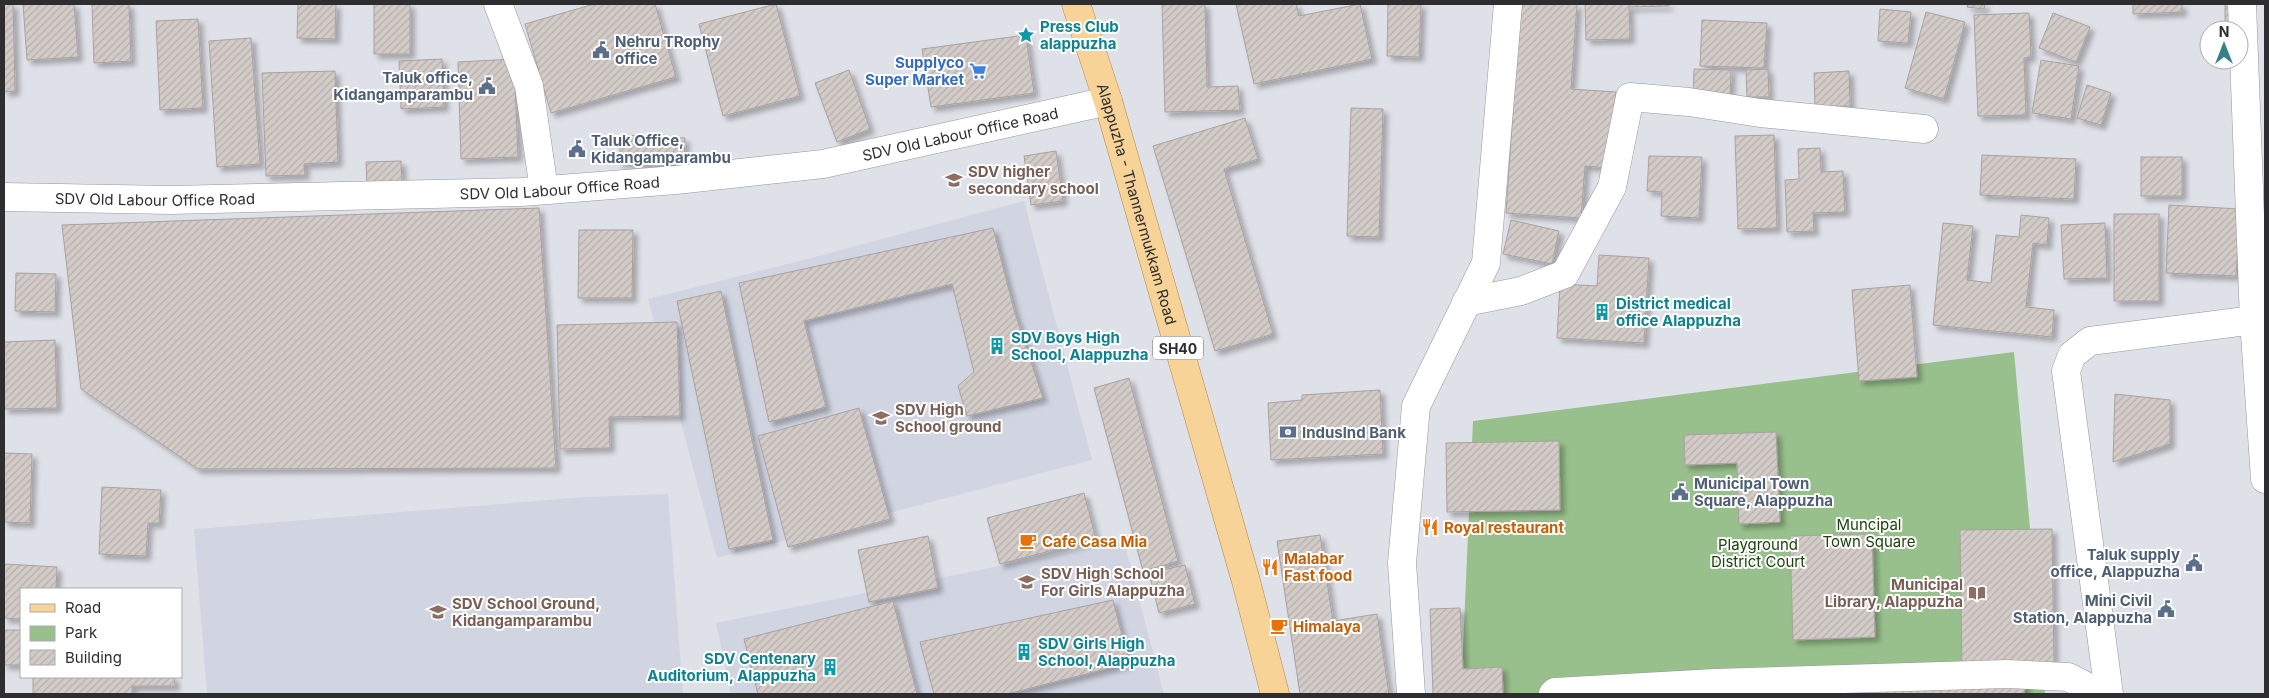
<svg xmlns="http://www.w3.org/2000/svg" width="2269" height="698" font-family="Inter,sans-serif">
  <defs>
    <pattern id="building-hatch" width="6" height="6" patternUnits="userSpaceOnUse" patternTransform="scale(1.25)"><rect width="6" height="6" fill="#d3cbc8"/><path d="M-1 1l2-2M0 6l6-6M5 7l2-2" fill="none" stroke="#b5afac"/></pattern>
    <filter id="shadow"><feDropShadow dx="4.5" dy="4.5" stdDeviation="2.5" flood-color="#0004"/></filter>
  </defs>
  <rect width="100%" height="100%" fill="#dfe1e8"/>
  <g fill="#d1d5e2">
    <polygon points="1024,201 1092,460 717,558 648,299 811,258"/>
    <polygon points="668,494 683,694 207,694 194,529 585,497"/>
    <polygon points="1124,541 1164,694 731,694 716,623"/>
  </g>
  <polygon fill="#98c08c" points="2014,352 2045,694 1461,694 1473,421"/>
  <g fill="url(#building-hatch)" stroke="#aaa2a0" filter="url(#shadow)">
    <polygon points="4,4 13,4 15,91 4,92"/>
    <polygon points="23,4 74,4 78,57 27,60"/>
    <polygon points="92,4 129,4 131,61 94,63"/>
    <polygon points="298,4 336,4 335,39 297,38"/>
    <rect x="374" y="4" width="36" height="50"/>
    <polygon points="594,4 655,4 676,77 551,113 525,24"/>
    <polygon points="776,4 800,96 723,116 699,24"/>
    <polygon points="1162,4 1205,4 1207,87 1238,86 1240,110 1165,112"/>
    <polygon points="1236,4 1296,4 1299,16 1360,4 1372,59 1254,84"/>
    <polygon points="1388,4 1421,4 1419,57 1387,56"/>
    <polygon points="1520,4 1577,4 1571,89 1616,92 1610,168 1585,166 1581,218 1506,213"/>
    <polygon points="1585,4 1669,4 1669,6 1629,7 1630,39 1586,40"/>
    <polygon points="1968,4 1985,4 1984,9 1967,7"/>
    <polygon points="2133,4 2182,4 2182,12 2133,14"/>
    <rect x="2225" y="4" width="16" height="26"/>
    <polygon points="1880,9 1911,12 1908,43 1878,41"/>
    <polygon points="1926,12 1965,22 1944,99 1905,88"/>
    <polygon points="2029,13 2031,57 2024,58 2026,115 1978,116 1974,15"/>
    <polygon points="2053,13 2090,27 2076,62 2039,48"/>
    <polygon points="198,19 203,108 160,110 156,21"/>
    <polygon points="1702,20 1767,23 1764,68 1700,66"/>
    <polygon points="1026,35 1034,93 931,107 922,49"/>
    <polygon points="251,38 260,164 217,167 209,41"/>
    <polygon points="442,59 444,107 401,109 399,61"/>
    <polygon points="514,59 518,157 461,159 458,62"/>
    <polygon points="2041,60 2079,66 2071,119 2032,113"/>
    <polygon points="1694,69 1731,70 1730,99 1693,98"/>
    <polygon points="1768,69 1769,97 1747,97 1746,70"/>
    <polygon points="849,70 870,129 837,142 815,83"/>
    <polygon points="335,71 338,162 304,164 305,175 266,176 262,73"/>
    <polygon points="1849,71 1850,106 1815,107 1814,73"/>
    <polygon points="2087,85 2111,93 2101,125 2077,118"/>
    <polygon points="1351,108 1383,109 1379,237 1347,236"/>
    <polygon points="1245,118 1258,159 1224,169 1273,334 1215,351 1153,146"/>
    <polygon points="621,135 685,138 684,166 619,163"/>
    <polygon points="1774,135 1777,228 1738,229 1735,136"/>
    <polygon points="1820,148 1821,172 1843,171 1845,212 1813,213 1814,231 1787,232 1785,180 1799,179 1798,149"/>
    <polygon points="1056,151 1063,201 1031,205 1024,156"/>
    <polygon points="1982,155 2076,159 2074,199 1980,195"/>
    <polygon points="1649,156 1702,157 1699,218 1661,216 1662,192 1647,191"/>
    <rect x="2141" y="157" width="41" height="39"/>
    <polygon points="401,161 402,184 367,187 366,162"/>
    <polygon points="2169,205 2240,209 2236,276 2166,273"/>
    <polygon points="539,208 556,468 198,469 81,389 62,225"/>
    <rect x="2114" y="214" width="45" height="87"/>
    <polygon points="2021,215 2049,218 2047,245 2033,243 2026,307 2054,310 2052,337 1933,325 1943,223 1973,226 1967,280 1991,283 1996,235 2019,237"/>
    <polygon points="1511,220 1559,231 1552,264 1503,254"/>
    <polygon points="2105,223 2107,278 2064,279 2061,225"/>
    <polygon points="993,228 1014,310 1043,398 967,416 958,386 974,372 952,284 804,321 826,407 769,422 739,283"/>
    <polygon points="579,230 633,230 632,298 578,298"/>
    <polygon points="1599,255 1649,258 1644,343 1557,338 1560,284 1597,286"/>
    <polygon points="16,273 56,274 55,312 15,311"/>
    <polygon points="1910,285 1917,377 1859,381 1852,290"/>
    <polygon points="721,291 773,540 729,549 677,301"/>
    <polygon points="677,322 680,416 609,417 610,448 560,449 557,325"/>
    <polygon points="55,340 57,408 4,409 4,342"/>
    <polygon points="1129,378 1178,561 1143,571 1094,388"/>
    <polygon points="1380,390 1383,454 1271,460 1268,403 1302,400 1302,395"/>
    <polygon points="2115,394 2170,400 2170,444 2113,462"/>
    <polygon points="859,408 890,519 788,547 758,436"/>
    <polygon points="1776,432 1780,522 1739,524 1737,463 1685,465 1684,435"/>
    <polygon points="1559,441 1560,510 1447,512 1446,443"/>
    <polygon points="4,453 32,454 30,523 4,522"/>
    <polygon points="102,487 161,490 159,523 148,523 146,556 99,554"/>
    <polygon points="1084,493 1096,539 1000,564 987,518"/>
    <polygon points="2052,529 2054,668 1962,669 1960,530"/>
    <polygon points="1872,534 1875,637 1793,640 1790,536"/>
    <polygon points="1320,535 1333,621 1377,614 1389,694 1300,694 1277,541"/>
    <polygon points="928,536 938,588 869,602 858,550"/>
    <polygon points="4,564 57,567 56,589 21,589 21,619 4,618"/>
    <polygon points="1185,565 1195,604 1159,613 1149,573"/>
    <polygon points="1113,600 1129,663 1007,694 934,694 920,642"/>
    <polygon points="893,601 917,694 758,694 744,639"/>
    <polygon points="1460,608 1463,669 1502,667 1503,694 1433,694 1430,609"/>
    <rect x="4" y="630" width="17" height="35"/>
    <polygon points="2027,676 2024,694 1603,694"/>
    <polygon points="33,677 174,677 175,686 132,686 132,694 33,694"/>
  </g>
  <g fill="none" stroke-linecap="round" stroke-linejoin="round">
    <g stroke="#96979e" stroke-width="29">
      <g id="minor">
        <polyline points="498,4 529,86 544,190"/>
        <polyline points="2242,4 2254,320 2265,479"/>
        <path id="s1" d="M4 197 171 200 522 192 676 180 823 164 1108 101"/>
        <polyline points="1466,302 1521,291 1565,274 1612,187 1630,97 1689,102 1760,113 1924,129"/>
        <polyline points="1411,694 1402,563 1416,406 1486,263 1508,4"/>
        <polyline points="1553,694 1555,692 1715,683 2007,674 2068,677 2101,694"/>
        <polyline points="2109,694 2066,371 2072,355 2090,341 2254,320"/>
      </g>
    </g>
    <g stroke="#af8646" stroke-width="29">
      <g id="major">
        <path id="s2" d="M1076 4 1108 101 1246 581 1275 694"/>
      </g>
    </g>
    <use href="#minor" stroke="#fff" stroke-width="28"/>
    <use href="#major" stroke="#f8d397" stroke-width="28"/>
  </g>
  <defs>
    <g id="sight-bare" transform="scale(1.35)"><path d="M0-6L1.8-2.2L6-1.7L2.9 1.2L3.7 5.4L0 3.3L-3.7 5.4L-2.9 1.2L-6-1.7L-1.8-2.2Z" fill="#0f9aa8" stroke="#fff" stroke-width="2.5" paint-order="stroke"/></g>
    <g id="civic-bare" transform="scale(1.35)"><path d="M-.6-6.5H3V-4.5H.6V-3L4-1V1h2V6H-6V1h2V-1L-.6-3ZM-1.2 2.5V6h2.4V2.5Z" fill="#5c6f8a" stroke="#fff" stroke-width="2.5" paint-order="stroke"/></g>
    <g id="supermarket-bare" transform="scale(1.35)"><path d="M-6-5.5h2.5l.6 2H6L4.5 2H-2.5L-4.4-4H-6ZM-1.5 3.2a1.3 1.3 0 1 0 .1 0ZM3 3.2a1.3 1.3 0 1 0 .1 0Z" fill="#3f7fe0" stroke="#fff" stroke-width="2.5" paint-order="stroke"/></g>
    <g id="school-bare" transform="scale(1.35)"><path d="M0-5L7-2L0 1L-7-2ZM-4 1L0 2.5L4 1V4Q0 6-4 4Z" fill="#8d6e63" stroke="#fff" stroke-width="2.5" paint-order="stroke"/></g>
    <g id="building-bare" transform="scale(1.35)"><path d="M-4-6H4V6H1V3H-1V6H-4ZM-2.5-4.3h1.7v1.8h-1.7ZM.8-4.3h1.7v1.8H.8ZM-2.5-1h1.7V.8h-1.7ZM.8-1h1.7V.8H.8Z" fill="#0f9aa8" stroke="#fff" stroke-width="2.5" paint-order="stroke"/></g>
    <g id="bank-bare" transform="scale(1.35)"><path d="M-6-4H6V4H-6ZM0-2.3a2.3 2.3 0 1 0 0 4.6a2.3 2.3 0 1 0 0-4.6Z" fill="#5c6f8a" stroke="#fff" stroke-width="2.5" paint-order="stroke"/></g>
    <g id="restaurant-bare" transform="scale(1.35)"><path d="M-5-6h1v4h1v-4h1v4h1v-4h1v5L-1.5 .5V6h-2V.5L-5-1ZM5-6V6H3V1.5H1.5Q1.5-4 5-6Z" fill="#e8710a" stroke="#fff" stroke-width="2.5" paint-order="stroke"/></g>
    <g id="cafe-bare" transform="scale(1.35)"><path d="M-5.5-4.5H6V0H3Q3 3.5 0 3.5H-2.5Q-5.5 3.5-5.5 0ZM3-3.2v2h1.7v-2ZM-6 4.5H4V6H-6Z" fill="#e8710a" stroke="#fff" stroke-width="2.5" paint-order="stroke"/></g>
    <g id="library-bare" transform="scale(1.35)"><path d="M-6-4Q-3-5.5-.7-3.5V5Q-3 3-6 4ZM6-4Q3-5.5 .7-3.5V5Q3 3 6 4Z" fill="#8d6e63" stroke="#fff" stroke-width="2.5" paint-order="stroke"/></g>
  </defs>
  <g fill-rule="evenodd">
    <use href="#sight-bare" x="1026" y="35"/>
    <use href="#civic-bare" x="601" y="50"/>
    <use href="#supermarket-bare" x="978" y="71"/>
    <use href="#civic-bare" x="487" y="86"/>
    <use href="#civic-bare" x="577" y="149"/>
    <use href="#school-bare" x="954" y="180"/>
    <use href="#building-bare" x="1602" y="312"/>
    <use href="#building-bare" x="997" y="346"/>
    <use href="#school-bare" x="881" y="418"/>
    <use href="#bank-bare" x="1288" y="432"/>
    <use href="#civic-bare" x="1680" y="492"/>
    <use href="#restaurant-bare" x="1430" y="527"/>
    <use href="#cafe-bare" x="1028" y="541"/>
    <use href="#civic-bare" x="2194" y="563"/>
    <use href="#restaurant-bare" x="1270" y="567"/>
    <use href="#school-bare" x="1027" y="582"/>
    <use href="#library-bare" x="1977" y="593"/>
    <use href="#civic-bare" x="2166" y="609"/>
    <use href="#school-bare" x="438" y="612"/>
    <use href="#cafe-bare" x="1279" y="626"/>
    <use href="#building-bare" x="1024" y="652"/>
    <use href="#building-bare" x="830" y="667"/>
  </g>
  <g text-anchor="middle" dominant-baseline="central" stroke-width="4" stroke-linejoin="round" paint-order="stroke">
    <rect fill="#fff" stroke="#6d6d6f" stroke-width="1" x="1153" y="336.5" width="50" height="23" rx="4"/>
    <g font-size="14" font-weight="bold" fill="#2e2e31">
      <text x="1178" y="348">SH40</text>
    </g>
    <g font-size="15" font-weight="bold" fill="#0d838f" stroke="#fff" text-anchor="start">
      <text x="1040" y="26">Press Club<tspan x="1040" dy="17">alappuzha</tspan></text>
      <text x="1616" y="303">District medical<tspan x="1616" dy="17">office Alappuzha</tspan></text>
      <text x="1011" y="337">SDV Boys High<tspan x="1011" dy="17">School, Alappuzha</tspan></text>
      <text x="1038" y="643">SDV Girls High<tspan x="1038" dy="17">School, Alappuzha</tspan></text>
      <text x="816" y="658" text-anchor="end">SDV Centenary<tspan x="816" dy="17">Auditorium, Alappuzha</tspan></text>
    </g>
    <g font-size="15" font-weight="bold" fill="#4e5e75" stroke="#fff" text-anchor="start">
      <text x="615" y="41">Nehru TRophy<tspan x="615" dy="17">office</tspan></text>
      <text x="473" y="77" text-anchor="end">Taluk office,<tspan x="473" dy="17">Kidangamparambu</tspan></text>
      <text x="591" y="140">Taluk Office,<tspan x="591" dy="17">Kidangamparambu</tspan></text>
      <text x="1302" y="432">Induslnd Bank</text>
      <text x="1694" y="483">Municipal Town<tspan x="1694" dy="17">Square, Alappuzha</tspan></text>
      <text x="2180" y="554" text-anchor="end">Taluk supply<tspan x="2180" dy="17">office, Alappuzha</tspan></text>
      <text x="2152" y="600" text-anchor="end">Mini Civil<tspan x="2152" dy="17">Station, Alappuzha</tspan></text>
    </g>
    <g font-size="15" font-weight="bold" fill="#366cbe" stroke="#fff" text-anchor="end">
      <text x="964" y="62">Supplyco<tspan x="964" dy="17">Super Market</tspan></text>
    </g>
    <g font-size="15" fill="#2e2e31" stroke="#fff">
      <text stroke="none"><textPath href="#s1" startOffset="961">SDV Old Labour Office Road</textPath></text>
      <text stroke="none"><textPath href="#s1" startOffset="556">SDV Old Labour Office Road</textPath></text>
      <text stroke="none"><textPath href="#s1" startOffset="151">SDV Old Labour Office Road</textPath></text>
      <text stroke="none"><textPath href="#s2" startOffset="209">Alappuzha - Thannermukkam Road</textPath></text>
    </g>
    <g font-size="15" font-weight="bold" fill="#785e54" stroke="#fff" text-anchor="start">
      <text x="968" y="171">SDV higher<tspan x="968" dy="17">secondary school</tspan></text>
      <text x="895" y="409">SDV High<tspan x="895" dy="17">School ground</tspan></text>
      <text x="1041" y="573">SDV High School<tspan x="1041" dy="17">For Girls Alappuzha</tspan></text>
      <text x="1963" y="584" text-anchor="end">Municipal<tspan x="1963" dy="17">Library, Alappuzha</tspan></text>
      <text x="452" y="603">SDV School Ground,<tspan x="452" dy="17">Kidangamparambu</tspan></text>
    </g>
    <g font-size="15" fill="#1a4209" stroke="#fff">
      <text x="1869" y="524">Muncipal<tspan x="1869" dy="17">Town Square</tspan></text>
      <text x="1758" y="544">Playground<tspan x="1758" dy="17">District Court</tspan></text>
    </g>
    <g font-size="15" font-weight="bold" fill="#c56008" stroke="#fff" text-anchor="start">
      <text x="1444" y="527">Royal restaurant</text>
      <text x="1042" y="541">Cafe Casa Mia</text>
      <text x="1284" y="558">Malabar<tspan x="1284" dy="17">Fast food</tspan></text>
      <text x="1293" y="626">Himalaya</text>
    </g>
  </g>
  <rect width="2269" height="698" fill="none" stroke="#2e2e31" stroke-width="10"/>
  <rect x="20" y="588" width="162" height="90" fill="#ffffff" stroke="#ababad"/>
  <rect x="30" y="604" width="25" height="8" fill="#f8d397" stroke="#ababad"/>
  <text x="65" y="613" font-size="15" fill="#2e2e31">Road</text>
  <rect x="30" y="626" width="25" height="15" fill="#98c08c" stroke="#ababad"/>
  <text x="65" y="638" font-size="15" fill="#2e2e31">Park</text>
  <rect x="30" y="650" width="25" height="15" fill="url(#building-hatch)" stroke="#ababad"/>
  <text x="65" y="663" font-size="15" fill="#2e2e31">Building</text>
  <g transform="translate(2224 45)"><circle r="24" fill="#ffffff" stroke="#ababad"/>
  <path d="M0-4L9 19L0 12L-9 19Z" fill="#388186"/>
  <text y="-8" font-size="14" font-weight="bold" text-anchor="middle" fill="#2e2e31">N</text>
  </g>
</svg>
